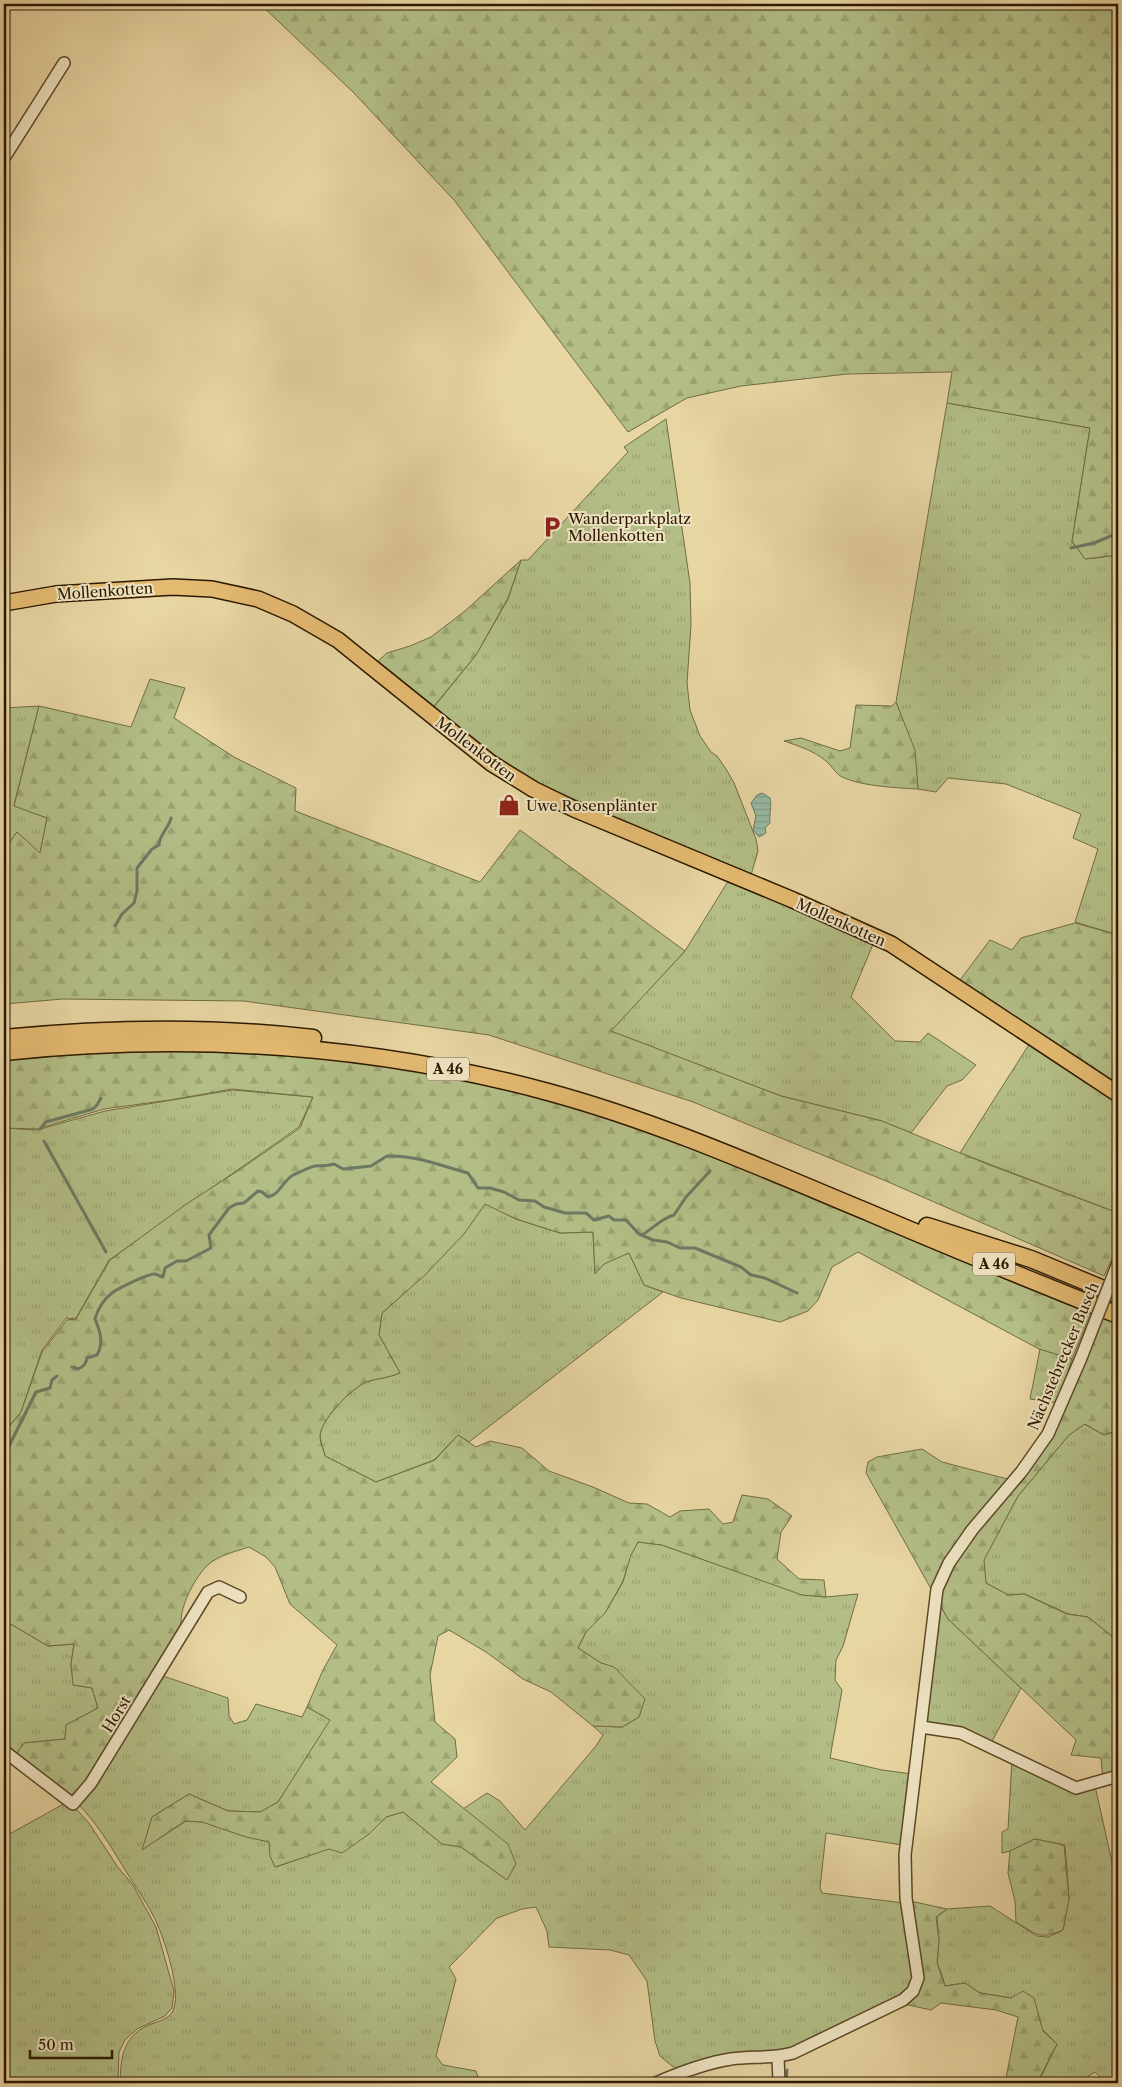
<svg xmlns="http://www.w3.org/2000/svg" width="1122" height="2087" font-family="'Libre Caslon Text',serif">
  <defs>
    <pattern id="grass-tufts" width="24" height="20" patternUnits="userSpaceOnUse" patternTransform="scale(1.25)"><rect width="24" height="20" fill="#b3be86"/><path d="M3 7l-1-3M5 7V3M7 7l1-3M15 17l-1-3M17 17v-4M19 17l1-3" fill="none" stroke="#9aa372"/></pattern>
    <pattern id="forest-firs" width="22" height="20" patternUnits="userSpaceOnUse" patternTransform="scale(1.25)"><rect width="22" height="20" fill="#b3be86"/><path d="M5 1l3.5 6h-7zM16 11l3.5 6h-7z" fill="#9aa372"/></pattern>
    <pattern id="water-rules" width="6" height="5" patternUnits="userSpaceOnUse" patternTransform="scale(1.25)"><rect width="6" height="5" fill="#97b9a4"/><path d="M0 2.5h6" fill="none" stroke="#829e8b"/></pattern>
  </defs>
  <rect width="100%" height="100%" fill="#e7d5a2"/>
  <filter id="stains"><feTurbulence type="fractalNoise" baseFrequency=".004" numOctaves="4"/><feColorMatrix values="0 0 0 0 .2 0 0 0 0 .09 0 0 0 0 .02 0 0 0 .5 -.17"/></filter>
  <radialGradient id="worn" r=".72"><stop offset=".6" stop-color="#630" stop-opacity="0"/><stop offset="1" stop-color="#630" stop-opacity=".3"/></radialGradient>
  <g fill="url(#grass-tufts)" stroke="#706c43">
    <polygon points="947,403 1090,428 1072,542 1086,559 1118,555 1118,935 1075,922 1098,849 1073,838 1081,814 1006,784 948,778 936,792 918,789 914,750 896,702"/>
    <polygon points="666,419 690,583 691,625 687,683 690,710 700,736 711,752 717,756 726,769 734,783 756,839 758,851 751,875 525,778 492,755 434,707 476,655 508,599 521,560 528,560 628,452 624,447"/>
    <polygon points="39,706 14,805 47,818 40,854 17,832 4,850 4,708"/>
    <polygon points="730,878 874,942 851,997 895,1041 920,1042 928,1033 976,1065 962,1080 947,1086 911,1133 882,1121 781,1096 610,1031 685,951"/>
    <polygon points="1030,1043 1118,1100 1118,1213 960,1153"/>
    <polygon points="233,1090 313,1097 299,1127 109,1260 76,1318 67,1319 67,1317 42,1350 21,1412 4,1432 4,1128 37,1130 105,1111"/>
    <path d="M485 1203 516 1219 560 1233 593 1232 595 1273 604 1263 629 1253 644 1285 663 1292 469 1442 458 1435 434 1460 376 1482 325 1456C324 1450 321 1443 320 1437 319 1421 352 1388 366 1382 377 1378 389 1378 400 1373L379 1335 382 1313C422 1278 454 1247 485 1203Z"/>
    <polygon points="1040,1349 1072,1359 1058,1403 1030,1399"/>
    <polygon points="1084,1424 1104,1435 1118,1431 1118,1641 1088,1617 1068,1614 1025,1594 1008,1595 986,1583 983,1561 1018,1496 1069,1435"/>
    <path d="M638 1542 662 1545 804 1595 826 1597 858 1594 843 1646 836 1660 835 1680 842 1690 830 1758 882 1770 912 1774 902 1845 826 1833 820 1888 822 1893 904 1903 914 1974 910 1985 902 1993 867 2013 790 2051 681 2069 672 2066 660 2056 655 2041 647 1981 629 1955 610 1950 549 1947 547 1931 536 1907 522 1909 497 1918 449 1967 456 1979 436 2056 443 2065 476 2071 480 2083H121C119 2060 124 2036 147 2026 157 2021 171 2020 174 2008 180 1989 166 1944 158 1926 150 1906 135 1887 124 1868 110 1845 96 1822 77 1803L160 1675 228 1698 229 1716 234 1724 247 1720 256 1704 302 1717 307 1707 331 1720 278 1802 261 1812 228 1811 189 1794 152 1817 143 1849 186 1821 203 1822 238 1834 269 1842 276 1867 369 1834 386 1817 403 1812 442 1844 461 1847 507 1880 463 1809 487 1793 500 1801 525 1830 596 1746 603 1735 593 1726 622 1727 639 1717 644 1699 614 1668 601 1663 578 1648 586 1632 605 1613 623 1582 630 1556Z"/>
    <polygon points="939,1603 948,1619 1021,1688 991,1743 925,1725"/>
    <polygon points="4,1620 48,1646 74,1644 71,1664 74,1685 92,1688 98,1708 66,1725 65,1739 24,1743 17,1753 4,1742"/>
    <polygon points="1012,1760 1075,1791 1095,1786 1114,1871 1118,1872 1118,2083 1103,2083 1103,2080 1095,2072 1084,2079 1084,2083 1038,2083 1057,2044 1011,1998 980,1993 965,1983 945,1986 941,1972 937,1963 939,1941 937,1917 947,1909 990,1906 1037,1936 1048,1937 1063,1930 1069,1898 1065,1845 1035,1839 1010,1851 1002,1853 1002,1832 1008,1829"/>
    <polygon points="69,1801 89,1823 117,1866 133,1885 156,1927 174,1991 172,2008 165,2016 137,2029 125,2040 119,2052 118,2083 4,2083 4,1837"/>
  </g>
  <g fill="url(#forest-firs)" stroke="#706c43">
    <polygon points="260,4 1118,4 1118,555 1085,559 1072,541 1090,428 947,403 952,372 847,374 741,386 687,398 628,432 454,200 353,92"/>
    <polygon points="521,560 508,598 476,655 434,706 378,661 387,653 410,646 431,637 465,611"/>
    <polygon points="150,679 185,688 174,718 234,757 296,788 295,811 480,882 520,830 685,951 611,1031 781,1096 882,1121 992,1166 1118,1213 1118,1246 1104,1276 886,1181 693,1102 489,1035 244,1001 63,999 4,1004 4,850 17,832 40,853 47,818 14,806 39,706 131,727"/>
    <path d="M896 702 915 750 918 789C899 788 855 786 839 775 834 771 831 765 826 761 814 751 799 746 784 741L801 738 840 751 850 748 856 705 892 706Z"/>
    <polygon points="1075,923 1118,935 1118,1086 960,980 990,940 1012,950 1021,938"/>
    <path d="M114 1049H287L478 1079 627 1120 1091 1313 1072 1359 1039 1349 858 1252 832 1267 818 1300 808 1311 780 1322 681 1298 644 1285 629 1253 604 1264 595 1274 593 1232 560 1233 516 1219 485 1204 464 1234 424 1276 382 1313 379 1335 400 1373C389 1378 377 1378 366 1382 352 1388 319 1421 320 1437 320 1443 324 1450 325 1456L376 1482 435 1460 458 1435 476 1447 490 1441 522 1448 549 1471 593 1487 629 1503 647 1504 670 1517 680 1511 709 1509 723 1524 733 1522 742 1495 768 1499 792 1516 781 1532 777 1559 799 1579 824 1580 826 1597 802 1595 662 1545 638 1542 631 1555 623 1581 605 1613 586 1632 578 1648 601 1663 614 1667 645 1699 639 1717 622 1727 593 1726 551 1692 523 1679 486 1652 449 1630 438 1636 430 1675 435 1722 455 1739 457 1757 431 1782 508 1844 516 1864 507 1880 461 1847 442 1844 403 1812 386 1817 369 1834 342 1853 329 1849 275 1867 270 1856 269 1842 246 1837 202 1822 185 1821 142 1850 152 1817 189 1794 228 1811 260 1812 278 1802 330 1720 307 1707 323 1670 337 1645 290 1604 275 1567 266 1557 249 1547C237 1551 224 1554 213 1561 198 1570 181 1604 181 1621 180 1624 182 1629 183 1632L76 1800 17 1753 24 1743 65 1739 66 1725 98 1708 92 1688 73 1685 71 1664 74 1644 48 1646 4 1620V1433L21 1412 42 1352 67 1320 76 1319 110 1260 185 1205 242 1168 300 1128 313 1097 232 1089 170 1100 104 1109 37 1129 4 1128V1057Z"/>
    <polygon points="1103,1317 1118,1323 1118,1430 1104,1435 1085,1424 1069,1435 1018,1496 984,1560 986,1583 1008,1595 1024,1594 1067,1614 1088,1617 1118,1641 1118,1775 1103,1780 1101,1758 1071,1755 1076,1740 948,1619 866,1473 868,1462 877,1457 922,1449 942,1462 1019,1482"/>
    <path d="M1035 1839 1064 1845 1069 1899 1063 1930C1039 1940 1038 1935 1016 1922L1015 1901 1008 1873 1010 1851Z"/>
    <polygon points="910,1901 947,1909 936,1917 939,1940 937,1963 945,1986 965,1983 980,1993 1011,1998 1023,1991 1034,1998 1043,2031 1057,2044 1037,2083 1005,2083 1018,2017 996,2010 941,2003 931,2010 904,2004 915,1994"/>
  </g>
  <path fill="url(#water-rules)" stroke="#6c7962" d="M762 793 770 798C772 807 769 814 770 823L765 828 766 833 759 837 753 830 756 816 751 803 757 795Z"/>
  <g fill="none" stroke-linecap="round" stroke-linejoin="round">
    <g stroke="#6c7962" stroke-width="3">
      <polyline points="1071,548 1094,543 1118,533"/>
      <path d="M115 926 122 914 134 903 137 891V868L152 849 159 845C159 835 169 828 171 818"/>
      <polyline points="40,1129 46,1122 93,1109 97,1105 101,1098"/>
      <polyline points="44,1141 106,1252"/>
      <path d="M642 1235C652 1229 662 1218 674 1215L686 1197 710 1171"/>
      <path d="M72 1367 78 1369C84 1366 86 1364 87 1358L97 1355C104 1343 100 1331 95 1319 98 1309 104 1299 112 1293 117 1289 149 1273 155 1274 158 1275 160 1276 163 1277L165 1268 177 1261H186L211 1248 209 1235 229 1208 236 1204 244 1203 258 1191 262 1192 268 1197C279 1195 282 1182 293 1175 296 1174 312 1166 315 1166 322 1165 324 1167 334 1164L343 1169 371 1166 387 1156C416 1155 441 1166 468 1173L478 1188H490L504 1192 519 1200 535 1201 544 1207 565 1213H586L594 1220 609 1216 614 1220H626L639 1234 653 1240 667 1242 680 1248H695L741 1267 751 1275 765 1278 797 1293"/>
      <polyline points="4,1456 36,1392 50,1388 52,1380 57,1376"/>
      <polyline points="786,2083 787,2070"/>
    </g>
    <g stroke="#5b4828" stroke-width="14">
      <g id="minor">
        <polyline points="4,158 64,63"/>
        <polyline points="921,1727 961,1733 1076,1788 1118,1776"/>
        <polyline points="4,1751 73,1804 91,1783 208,1592 219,1587 240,1597"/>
        <polyline points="778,2057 779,2083"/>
        <path d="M656 2083C679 2073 705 2063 731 2059 752 2056 772 2059 793 2053L903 2000 913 1991 918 1978 906 1898 905 1855 937 1589 949 1563 972 1530 1022 1471 1048 1434 1081 1358"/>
      </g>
    </g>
    <g stroke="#2c1900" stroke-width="18">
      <polyline id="major" points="4,603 56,594 173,587 212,589 258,599 293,614 338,640 491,763 533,789 574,809 793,900 891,944 1118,1094"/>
    </g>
    <g stroke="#2c1900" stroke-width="19">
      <g id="highway">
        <path d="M4 1038C106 1028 211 1026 313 1038"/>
        <path d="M4 1052C186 1033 370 1044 548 1092 659 1122 764 1169 870 1213 952 1248 1035 1282 1118 1315"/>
        <polyline points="927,1226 1031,1259 1118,1295"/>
      </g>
    </g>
    <use href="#minor" stroke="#efe4c3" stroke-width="11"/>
    <use href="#major" stroke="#e4ba71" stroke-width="15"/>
    <use href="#highway" stroke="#e4ba71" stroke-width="16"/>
    <g stroke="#5b4828" stroke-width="14" stroke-linecap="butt">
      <polyline id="minor-bridge" points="1081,1358 1118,1263"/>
    </g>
    <use href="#minor-bridge" stroke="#efe4c3" stroke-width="11"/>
  </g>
  <defs>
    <g id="parking-bare" transform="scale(1.725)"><path d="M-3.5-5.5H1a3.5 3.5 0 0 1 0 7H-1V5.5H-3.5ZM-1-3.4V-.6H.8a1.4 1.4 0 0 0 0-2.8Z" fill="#8f2418" stroke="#efe4c3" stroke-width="2.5" paint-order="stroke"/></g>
    <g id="shop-bare" transform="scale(1.725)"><path d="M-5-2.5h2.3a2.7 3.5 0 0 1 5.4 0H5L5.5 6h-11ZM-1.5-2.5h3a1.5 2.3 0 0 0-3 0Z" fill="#8f2418" stroke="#efe4c3" stroke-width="2.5" paint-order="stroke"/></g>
  </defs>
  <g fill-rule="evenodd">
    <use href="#parking-bare" x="552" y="527"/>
    <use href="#shop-bare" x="509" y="805"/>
  </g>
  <g text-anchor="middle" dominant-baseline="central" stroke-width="4" stroke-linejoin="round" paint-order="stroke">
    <g fill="#efe4c3" stroke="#66563a" stroke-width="1">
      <rect x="427" y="1057.5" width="42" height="23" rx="4"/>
      <rect x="973" y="1252.5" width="42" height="23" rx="4"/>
    </g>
    <g font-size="14" font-weight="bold" fill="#2c1900">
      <text x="448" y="1069">A 46</text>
      <text x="994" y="1264">A 46</text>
    </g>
    <g font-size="15" fill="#2c1900" stroke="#efe4c3" text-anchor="start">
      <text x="568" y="518">Wanderparkplatz<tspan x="568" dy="17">Mollenkotten</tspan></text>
      <text x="526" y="805">Uwe Rosenplänter</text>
    </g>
    <g font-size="15" fill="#2c1900" stroke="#efe4c3">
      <text transform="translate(105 591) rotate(-4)">Mollenkotten</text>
      <text transform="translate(476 749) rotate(37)">Mollenkotten</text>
      <text transform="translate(841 922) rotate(24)">Mollenkotten</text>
      <text transform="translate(1063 1356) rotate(-67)">Nächstebrecker Busch</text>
      <text transform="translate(116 1714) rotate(-58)">Horst</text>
    </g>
  </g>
  <rect width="1122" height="2087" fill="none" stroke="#e7d5a2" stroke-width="20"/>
  <rect x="5" y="5" width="1112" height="2077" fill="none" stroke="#2c1900" stroke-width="2.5"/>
  <rect x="10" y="10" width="1102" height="2067" fill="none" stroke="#2c1900"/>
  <path d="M30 2050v8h82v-8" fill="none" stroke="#2c1900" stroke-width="2.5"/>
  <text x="38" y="2050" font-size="15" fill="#2c1900" stroke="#efe4c3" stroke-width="4" paint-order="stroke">50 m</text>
  <rect width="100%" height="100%" filter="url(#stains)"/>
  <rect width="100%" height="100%" fill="url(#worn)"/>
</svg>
